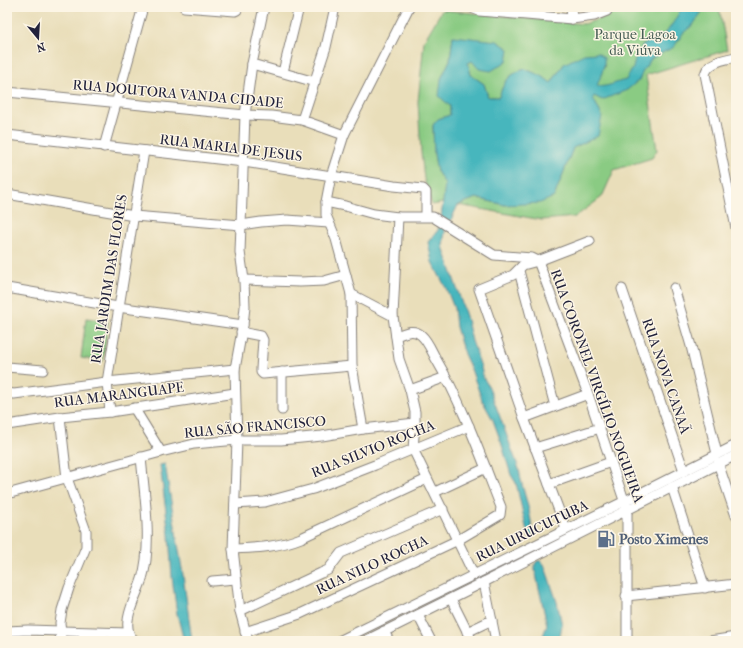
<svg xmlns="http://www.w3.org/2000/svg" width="743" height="648" font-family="'IM FELL French Canon',serif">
  <rect width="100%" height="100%" fill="#fcf5e5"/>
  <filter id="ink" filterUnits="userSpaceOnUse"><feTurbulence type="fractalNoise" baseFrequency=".025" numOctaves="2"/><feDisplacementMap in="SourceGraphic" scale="8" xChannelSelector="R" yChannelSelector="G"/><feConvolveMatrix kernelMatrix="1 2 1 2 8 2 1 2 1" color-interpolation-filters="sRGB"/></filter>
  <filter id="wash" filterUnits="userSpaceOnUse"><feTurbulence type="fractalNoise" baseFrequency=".012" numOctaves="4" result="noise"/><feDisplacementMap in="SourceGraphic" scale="16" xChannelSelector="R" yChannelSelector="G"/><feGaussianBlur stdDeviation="0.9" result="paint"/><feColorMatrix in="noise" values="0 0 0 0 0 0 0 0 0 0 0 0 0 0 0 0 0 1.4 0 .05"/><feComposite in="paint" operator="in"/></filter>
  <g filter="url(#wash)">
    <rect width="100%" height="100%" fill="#e9deba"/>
    <g fill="#8acb83" stroke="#56765f">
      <path d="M614 7H719L727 50 646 75 657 150 652 158 614 170 602 197 575 217 542 220 458 205 476 198 505 205 554 197 573 148 602 116 593 98 601 73 605 65 564 64 551 83 542 76 525 69C509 74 504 81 499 97H488L484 84 471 75 468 62 472 61 453 36 450 60 441 79 450 106V115L438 119 433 125 434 154 437 171 445 184 443 203 432 205 424 179 421 152 418 102 424 41 442 10 584 24 606 17Z"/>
      <polygon points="86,318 108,321 103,361 81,358"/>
    </g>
    <g fill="#46b6bd" stroke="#346c7c">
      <path d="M682 7H705L693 25 683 33 674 47 652 58 644 69 639 80 627 90 602 100 594 96 593 98 602 116 598 136 573 148 554 197 540 203 505 205 476 198 458 205 450 222 441 218 445 184 437 171 434 154 433 125 438 119 450 115V106L439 96 441 79 450 60 453 36 497 41 509 49 507 61 491 71 479 69 472 61 468 63 471 75 484 84 488 97H499C504 81 509 74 525 69L542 76 551 83 564 64 584 54 598 53 604 58C605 68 600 77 597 86 607 88 616 82 626 80L633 68 636 56 643 45 666 33 675 20Z"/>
      <path d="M440 221 444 223 445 231 443 246 466 316 472 341 481 367 483 377 489 387 519 469C522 492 534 516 532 540L529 536 526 527 516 483 511 475 501 442 493 420 482 400 471 369 464 354 456 327 454 308 446 288 432 262 428 242 438 230Z"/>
      <polygon points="165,464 183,575 192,641 184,641 177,614 172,577 169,535 160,465"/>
      <polygon points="537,561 541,561 544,564 557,602 562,625 559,641 541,641 547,625 535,570 535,564"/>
    </g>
  </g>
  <g filter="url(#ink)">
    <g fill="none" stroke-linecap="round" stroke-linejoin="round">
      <g stroke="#86807a" stroke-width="11">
        <g id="minor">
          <polyline points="184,7 235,11 237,10 238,7"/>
          <polyline points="469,7 479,11 572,19 594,16 607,11"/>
          <polyline points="571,7 572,19"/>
          <path d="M736 57C725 59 708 62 705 74L736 228"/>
          <polyline points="252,64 315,82"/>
          <polyline points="283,72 299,7"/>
          <polyline points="7,92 245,115 271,116 302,120 344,135"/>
          <polyline points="302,120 326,47 335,7"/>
          <polyline points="7,135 244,162 394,186 423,189 426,192 426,216"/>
          <polyline points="104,147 143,7"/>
          <polyline points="7,194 134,216 241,225 261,222 287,220 329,223"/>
          <polyline points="326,202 345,206 374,214 398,217 433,217 494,255 532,258 538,261"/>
          <polyline points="398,217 393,316 399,359 410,390 415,412 415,423 413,449 474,575"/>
          <polyline points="538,261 588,394 627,509 627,641"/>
          <polyline points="519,271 555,406"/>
          <polyline points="244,280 300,282 324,281 346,275"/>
          <polyline points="7,288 118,307 243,325"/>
          <polyline points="674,288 691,346 717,454"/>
          <polyline points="622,289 684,471"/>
          <polyline points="351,294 393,316"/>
          <polyline points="241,332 261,336 263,340 261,369 261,372 263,374 352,366"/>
          <polyline points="7,367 43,370"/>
          <polyline points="282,372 282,410"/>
          <polyline points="410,390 446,377"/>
          <polyline points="7,393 14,394 107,382 235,369"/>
          <polyline points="134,408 161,452"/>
          <polyline points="110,412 107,382 144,151"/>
          <polyline points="60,417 67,478 86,531 86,547 69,588 62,610 60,623 61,631 60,641"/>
          <polyline points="524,418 588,394"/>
          <polyline points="7,425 60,417 110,412 235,393"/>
          <polyline points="363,429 352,366 351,294 336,239 326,215 326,202 331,176 344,135 409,7"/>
          <polyline points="535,448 600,428"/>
          <polyline points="718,463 736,516"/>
          <polyline points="549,484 611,462"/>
          <polyline points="672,487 705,588"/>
          <polyline points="435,492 486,468"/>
          <polyline points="7,494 161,452 194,444 237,440 281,440 322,436 363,429 415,423"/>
          <polyline points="235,504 265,502 313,489 375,465 469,426"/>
          <polyline points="566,529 524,418 479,289 513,275 523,265 538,261 590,241"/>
          <path d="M233 549C257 548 279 547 301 538L427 479"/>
          <polyline points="212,581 236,579"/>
          <polyline points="484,582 496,641"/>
          <polyline points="626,596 736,584"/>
          <polyline points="451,599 472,641"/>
          <polyline points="240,611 321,573 328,570 341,553 443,509"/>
          <polyline points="418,615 431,641"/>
          <polyline points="7,631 28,630 128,633"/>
          <polyline points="384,631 389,641"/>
          <path d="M245 632 300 614 458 540 500 515 501 507C481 457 463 405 436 359 432 352 428 341 421 335 413 328 405 333 396 336"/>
          <polyline points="467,632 492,620"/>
          <path d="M134 641C118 625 137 596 142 579 153 544 144 493 141 457"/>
          <polyline points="248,641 240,611 233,549 237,440 235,369 243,325 245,307 244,280 240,252 245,115 252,64 264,7"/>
          <polyline points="339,641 625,501 736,445"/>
          <polyline points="365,641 484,582 736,455"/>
          <polyline points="710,641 736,637"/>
        </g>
      </g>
      <use href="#minor" stroke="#fff" stroke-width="9"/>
    </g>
  </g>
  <defs>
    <g id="fuel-bare" transform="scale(1.38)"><path d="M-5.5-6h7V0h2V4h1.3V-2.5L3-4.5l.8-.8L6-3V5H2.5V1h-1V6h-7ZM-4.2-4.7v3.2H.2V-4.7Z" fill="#5c6f8a" stroke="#fcf5e5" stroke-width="2.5" paint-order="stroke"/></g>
  </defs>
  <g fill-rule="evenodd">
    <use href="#fuel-bare" x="606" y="539"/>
  </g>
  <g text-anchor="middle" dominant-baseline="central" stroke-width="3" stroke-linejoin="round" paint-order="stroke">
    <g font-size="14" fill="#465d54" stroke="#fcf5e5">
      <text x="635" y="34">Parque Lagoa<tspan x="635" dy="16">da Viúva</tspan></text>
    </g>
    <g font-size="14" fill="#22223b" stroke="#fcf5e5">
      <text transform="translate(178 94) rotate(5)">RUA DOUTORA VANDA CIDADE</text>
      <text transform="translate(231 148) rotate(7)">RUA MARIA DE JESUS</text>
      <text transform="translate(109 279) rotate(-81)">RUA JARDIM DAS FLORES</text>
      <text transform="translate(666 376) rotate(71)">RUA NOVA CANAÃ</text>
      <text transform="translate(597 386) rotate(70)">RUA CORONEL VIRGÍLIO NOGUEIRA</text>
      <text transform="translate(119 395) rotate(-7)">RUA MARANGUAPE</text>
      <text transform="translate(255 427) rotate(-5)">RUA SÃO FRANCISCO</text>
      <text transform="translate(373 449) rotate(-22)">RUA SILVIO ROCHA</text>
      <text transform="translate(532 531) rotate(-26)">RUA URUCUTUBA</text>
      <text transform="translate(372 565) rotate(-25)">RUA NILO ROCHA</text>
    </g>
    <g font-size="14" font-weight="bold" fill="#4e5e75" stroke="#fcf5e5" text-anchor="start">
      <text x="619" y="539">Posto Ximenes</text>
    </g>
  </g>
  <rect width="743" height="648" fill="none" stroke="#fcf5e5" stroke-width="24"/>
  <g transform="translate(38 38) rotate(162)" stroke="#fcf5e5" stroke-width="3" paint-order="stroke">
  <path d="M0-3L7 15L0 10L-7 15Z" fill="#22223b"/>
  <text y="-6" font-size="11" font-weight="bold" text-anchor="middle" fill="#22223b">N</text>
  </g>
</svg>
